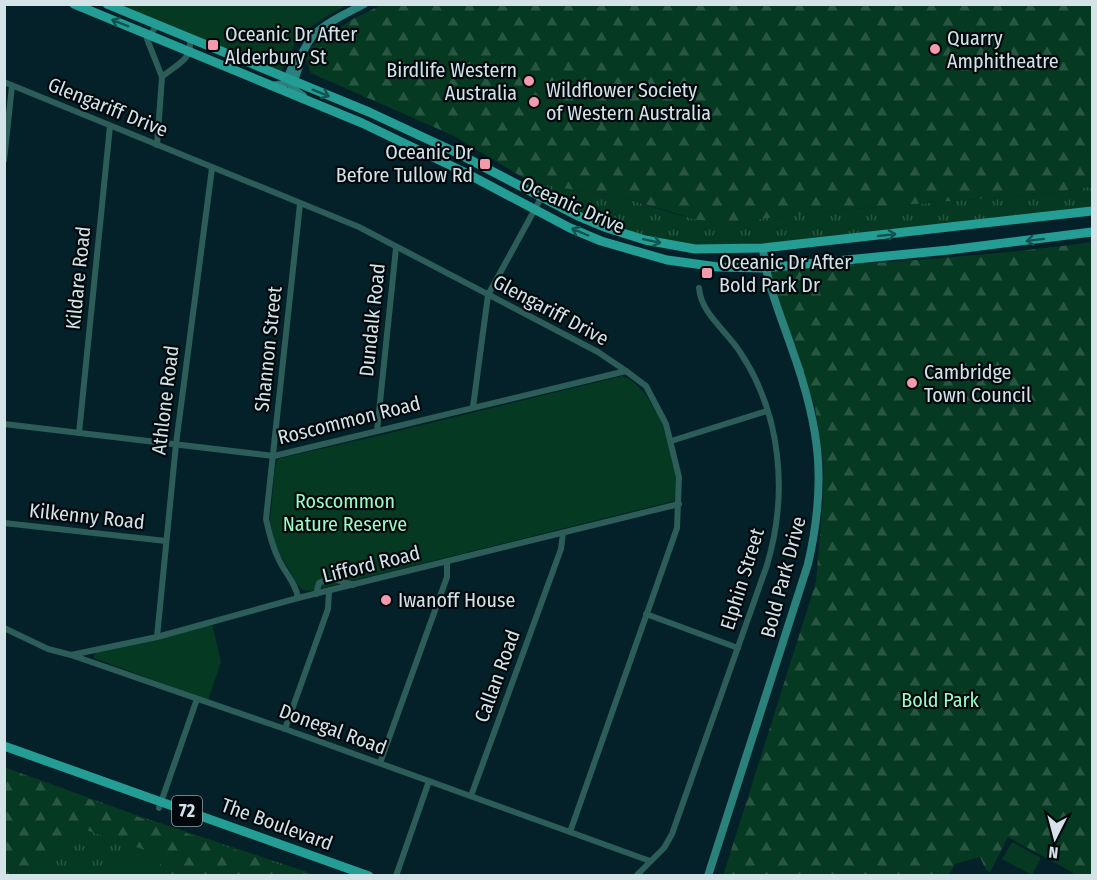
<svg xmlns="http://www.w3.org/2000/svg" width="1097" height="880" font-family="'Fira Sans Condensed',sans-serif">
  <defs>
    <pattern id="grass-tufts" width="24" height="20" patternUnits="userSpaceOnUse" patternTransform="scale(1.5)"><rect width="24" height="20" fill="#063922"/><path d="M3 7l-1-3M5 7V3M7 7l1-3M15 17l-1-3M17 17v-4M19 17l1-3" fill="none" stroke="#295642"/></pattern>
    <pattern id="forest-firs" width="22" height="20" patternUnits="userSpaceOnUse" patternTransform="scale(1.5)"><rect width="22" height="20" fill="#063922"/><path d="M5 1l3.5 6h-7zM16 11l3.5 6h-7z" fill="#295642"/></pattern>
  </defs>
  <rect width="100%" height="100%" fill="#042129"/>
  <g fill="url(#grass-tufts)">
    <path d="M527 180 556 187 621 197 672 213 698 220 725 223 840 210 1051 193 1092 186V208C1016 216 939 225 862 233 792 241 716 255 646 237 603 226 564 205 525 186Z"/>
    <polygon points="4,767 139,816 307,872 313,875 5,875"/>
  </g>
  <g fill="url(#forest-firs)">
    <polygon points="381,5 1092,5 1092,186 1051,193 840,210 725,223 698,220 621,197 556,187 527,180 454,136 311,73 306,60 312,46 353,19"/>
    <path d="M1092 242V875H1075L1070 871 1008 837 990 872 986 870 980 857 955 864 949 875 723 876 816 582 823 499 824 468 815 407 767 270C876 263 984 257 1092 242Z"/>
    <polygon points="5,768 138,817 310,875 160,875 160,855 80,828 31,875 5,875"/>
  </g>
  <g fill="#063922">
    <path d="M116 5H347C329 15 309 25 296 42 290 52 287 63 280 73Z"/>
    <path d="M622 376C654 387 679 455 677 487 677 491 675 496 674 501L311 591 303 590 298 585 275 546 270 522 275 467 277 460 281 458 382 435Z"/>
    <polygon points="212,624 221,662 208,700 94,658 94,655 97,652"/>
    <polygon points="1012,842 1041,858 1032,875 1002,859"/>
    <polygon points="133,851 137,853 141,864 133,871 127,872 117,864 117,860 122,854"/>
  </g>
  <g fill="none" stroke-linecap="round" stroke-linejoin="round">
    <g stroke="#2c5d59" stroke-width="6">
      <path d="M162 77C175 65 195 59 189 38"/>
      <polyline points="4,82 359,227 598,352 626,371 646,386 666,424 679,477 677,528 570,832"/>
      <polyline points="157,145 162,77 147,39 157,25"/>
      <polyline points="4,160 12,86"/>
      <polyline points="473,407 488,295 541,198"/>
      <polyline points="4,424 274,456 626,371"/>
      <polyline points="377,431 396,248"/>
      <polyline points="79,433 110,126"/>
      <polyline points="671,441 767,411"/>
      <polyline points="4,523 166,541"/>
      <path d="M316 594 319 583C330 576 342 581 353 585"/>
      <path d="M298 598C296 583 285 573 279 560 272 546 269 533 266 519L300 204"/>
      <polyline points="646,614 738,648"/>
      <polyline points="4,628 48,649 71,655 285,729 650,861"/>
      <polyline points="157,637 176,444 212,168"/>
      <polyline points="71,655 157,637 298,598 679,504"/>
      <polyline points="285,729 328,609 329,591"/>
      <polyline points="380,763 447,577 447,561"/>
      <polyline points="471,796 561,549 563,533"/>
      <polyline points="159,808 197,699"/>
      <polyline points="396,876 429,781"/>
      <path d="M636 876 664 848 672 834 767 565C788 495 782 415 740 352 727 331 701 314 699 288"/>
    </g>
    <g stroke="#2b817b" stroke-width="8">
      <polyline points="271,86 284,84 295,78 300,63 299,58"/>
      <path d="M303 96C283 83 286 73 299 58 305 50 307 41 315 34 328 21 348 13 364 4"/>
      <path d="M708 876 808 564C827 482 820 427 792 349 781 316 766 283 763 248"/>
    </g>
    <g stroke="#249d95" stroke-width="9">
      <polyline points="74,4 362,123 464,172 570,228 601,241 667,260 718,267 764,268 949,250 1092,232"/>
      <polyline points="107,4 369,112 455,152 578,216 607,228 645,240 695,249 763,248 1092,211"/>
      <polyline points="4,746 369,876"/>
    </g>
  </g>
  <defs><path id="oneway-shaft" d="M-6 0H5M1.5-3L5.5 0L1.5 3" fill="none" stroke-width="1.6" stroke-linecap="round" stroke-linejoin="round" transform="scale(1.5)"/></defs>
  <g stroke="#135350">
    <use href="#oneway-shaft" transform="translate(120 23) rotate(-158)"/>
    <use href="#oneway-shaft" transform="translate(321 93) rotate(22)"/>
    <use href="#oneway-shaft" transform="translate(580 232) rotate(-157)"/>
    <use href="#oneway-shaft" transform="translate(887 235) rotate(-6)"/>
    <use href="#oneway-shaft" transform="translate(1035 240) rotate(173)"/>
    <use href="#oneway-shaft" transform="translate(652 241) rotate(12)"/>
  </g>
  <g fill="#f39aac" stroke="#02090c" stroke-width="2">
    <rect x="207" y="39" width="12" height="12" rx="3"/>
    <circle cx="935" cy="49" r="6"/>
    <circle cx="529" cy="81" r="6"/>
    <circle cx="534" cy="102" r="6"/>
    <rect x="479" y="158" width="12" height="12" rx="3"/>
    <rect x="701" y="267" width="12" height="12" rx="3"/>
    <circle cx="912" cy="383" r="6"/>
    <circle cx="386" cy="600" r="6"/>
  </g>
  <g text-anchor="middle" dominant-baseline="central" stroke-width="4.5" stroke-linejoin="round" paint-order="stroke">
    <rect fill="#02090c" stroke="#94a2a6" stroke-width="1.5" x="172" y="796" width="30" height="30" rx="4.5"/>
    <g font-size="18" font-weight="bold" fill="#d3e3e8">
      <text x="187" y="811">72</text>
    </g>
    <g font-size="20" fill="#d3e3e8" stroke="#02090c" text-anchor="start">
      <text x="225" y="34">Oceanic Dr After<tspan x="225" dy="23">Alderbury St</tspan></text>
      <text x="947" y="38">Quarry<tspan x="947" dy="23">Amphitheatre</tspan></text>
      <text x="517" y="70" text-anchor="end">Birdlife Western<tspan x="517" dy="23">Australia</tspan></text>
      <text x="546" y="90">Wildflower Society<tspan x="546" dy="23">of Western Australia</tspan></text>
      <text x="473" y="152" text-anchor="end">Oceanic Dr<tspan x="473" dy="23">Before Tullow Rd</tspan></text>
      <text x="719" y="262">Oceanic Dr After<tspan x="719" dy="23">Bold Park Dr</tspan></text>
      <text x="924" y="372">Cambridge<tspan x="924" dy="23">Town Council</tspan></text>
      <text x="398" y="600">Iwanoff House</text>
    </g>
    <g font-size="20" fill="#d3e3e8" stroke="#02090c">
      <text transform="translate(108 107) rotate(22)">Glengariff Drive</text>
      <text transform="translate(573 205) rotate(24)">Oceanic Drive</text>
      <text transform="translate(78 278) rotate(-84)">Kildare Road</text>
      <text transform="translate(551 310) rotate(28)">Glengariff Drive</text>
      <text transform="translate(372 320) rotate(-84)">Dundalk Road</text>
      <text transform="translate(268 349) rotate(-84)">Shannon Street</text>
      <text transform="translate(165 400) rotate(-83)">Athlone Road</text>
      <text transform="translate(349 420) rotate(-14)">Roscommon Road</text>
      <text transform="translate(87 516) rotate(6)">Kilkenny Road</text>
      <text transform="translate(371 564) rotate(-14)">Lifford Road</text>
      <text transform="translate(783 577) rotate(-75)">Bold Park Drive</text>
      <text transform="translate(742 579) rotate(-73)">Elphin Street</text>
      <text transform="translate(497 676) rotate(-70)">Callan Road</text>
      <text transform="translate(333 729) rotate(20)">Donegal Road</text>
      <text transform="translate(277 824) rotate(20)">The Boulevard</text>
    </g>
    <g font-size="20" fill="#9afbc4" stroke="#02090c">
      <text x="345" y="501">Roscommon<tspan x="345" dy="23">Nature Reserve</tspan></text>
      <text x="940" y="700">Bold Park</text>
    </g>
  </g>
  <rect width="1097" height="880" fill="none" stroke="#d3e3e8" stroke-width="12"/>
  <g transform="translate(1055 838) rotate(186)" stroke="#02090c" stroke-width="4.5" paint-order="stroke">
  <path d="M0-4.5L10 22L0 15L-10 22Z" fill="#d3e3e8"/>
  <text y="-9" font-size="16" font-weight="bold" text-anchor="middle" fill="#d3e3e8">N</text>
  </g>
</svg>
